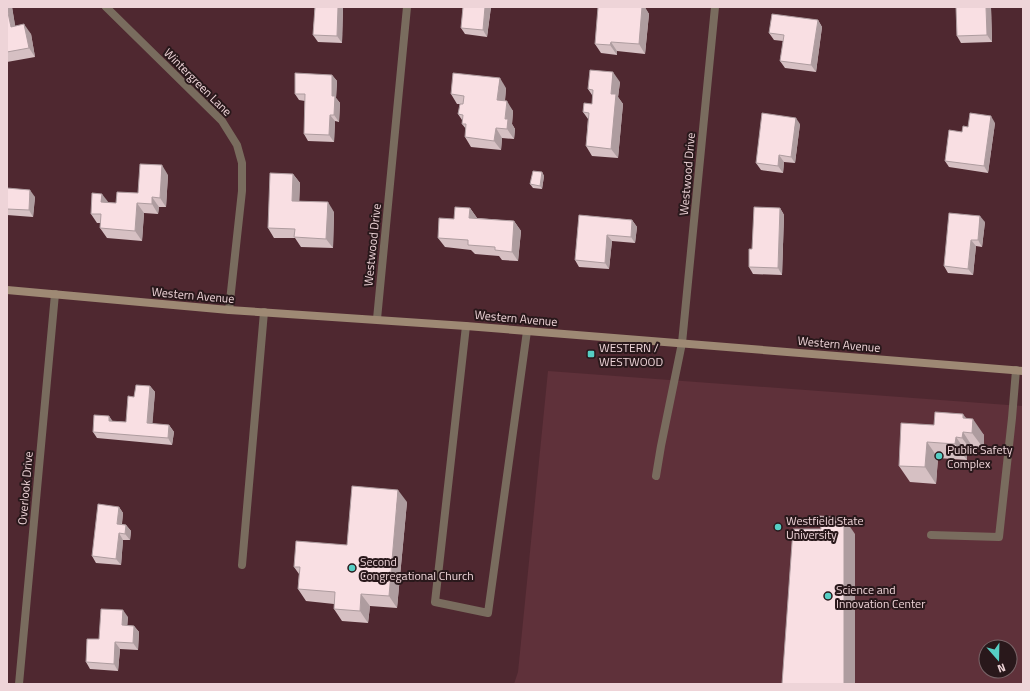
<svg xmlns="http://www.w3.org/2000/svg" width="1030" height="691" font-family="'Titillium Web',sans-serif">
  <rect width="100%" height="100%" fill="#4f2830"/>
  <path fill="#5f313a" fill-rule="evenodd" d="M548 371 1023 406V684H514L518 672ZM986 647H1010V671H986Z"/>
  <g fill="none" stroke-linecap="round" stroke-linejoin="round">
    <g stroke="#796c5e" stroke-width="8">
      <polyline points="466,326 435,602 488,613 527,331"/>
      <polyline points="656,476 661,446 682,343"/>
      <polyline points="931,535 999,537 1012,418 1016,370"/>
      <polyline points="242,565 264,312"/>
    </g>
    <g stroke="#796c5e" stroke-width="8">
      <polyline points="106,7 222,121 237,145 242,163 242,191 229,310"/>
      <polyline points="377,319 407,7"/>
      <polyline points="682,343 715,7"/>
      <polyline points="19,684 55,294"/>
    </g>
    <polyline stroke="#9e8974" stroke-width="8" points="7,290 229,310 466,326 1023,371"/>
  </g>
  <g fill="#d6c0c3">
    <polygon points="7,7 12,7 15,26 31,34 35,57 7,62"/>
    <polygon points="315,7 343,7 342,43 318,42 313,35"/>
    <polygon points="463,7 491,7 487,37 465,34 461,28"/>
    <polygon points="956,7 991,7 992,42 961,43 957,36"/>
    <polygon points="645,8 649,14 645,54 617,51 617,55 601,53 595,44"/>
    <polygon points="818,20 822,27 816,72 785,68 780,61 783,41 774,40 769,33"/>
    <polygon points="332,75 337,81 336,98 340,103 339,122 335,121 334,142 308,141 304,134 305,101 299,100 295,94"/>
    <polygon points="620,82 618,97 623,104 618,158 592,156 586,146 588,119 583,112 592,104 592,95 588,89"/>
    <polygon points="506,88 505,101 513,111 512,124 515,129 514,139 502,138 501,150 471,147 465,137 466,129 462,124 462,120 458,114 461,104 457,104 451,94"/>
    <polygon points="995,123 988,173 949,167 945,161 962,132 968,127"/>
    <polygon points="800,124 795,163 784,162 783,173 761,170 756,163"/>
    <polygon points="542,172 544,176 542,189 533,188 530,184"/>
    <polygon points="293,174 300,183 299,201 334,212 333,248 301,247 295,238 274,238 268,228"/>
    <polygon points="168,175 166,207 159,207 158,214 144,213 142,241 107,238 100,228 101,223 97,223 91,214 108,203 116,203 138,193"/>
    <polygon points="7,188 35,197 33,217 7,215"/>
    <polygon points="470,208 477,218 514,221 521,231 518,261 502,260 499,256 475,254 471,250 445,247 438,238 454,219"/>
    <polygon points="780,208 784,215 782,275 753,274 749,267"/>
    <polygon points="579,215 632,220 637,227 635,243 612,241 609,269 579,267 575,260"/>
    <polygon points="985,222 982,247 976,246 973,275 948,273 944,266"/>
    <polygon points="150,386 155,392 152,424 169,425 174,432 172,445 97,438 93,432 109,416 112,421 126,422 134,397"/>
    <polygon points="966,418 984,435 984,449 974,449 974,454 967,453 967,460 938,458 936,484 910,482 899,466 934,425"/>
    <polygon points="407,502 397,608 370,606 368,623 342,621 334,609 334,604 306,601 298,589 299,574 294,567 347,545"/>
    <polygon points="119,507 123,513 122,524 126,525 131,531 130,540 123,540 121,565 96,563 92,556"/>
    <polygon points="128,617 127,625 134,626 139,632 138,650 120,649 118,671 90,669 86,662 99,639"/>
  </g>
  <g fill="#ae9c9f">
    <polygon points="7,7 12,7 17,36 11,27"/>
    <polygon points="338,7 343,7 342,43 337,36"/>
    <polygon points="485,7 491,7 487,37 483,30"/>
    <polygon points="640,7 645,7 649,14 645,54 639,44"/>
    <polygon points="986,7 991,7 992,42 987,35"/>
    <polygon points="818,20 822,27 816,72 811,65"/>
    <polygon points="24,24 31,34 35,57 29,48"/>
    <polygon points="611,42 617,51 617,55 610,45"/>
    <polygon points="613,72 620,82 618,97 623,104 618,158 611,149 611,94"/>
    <polygon points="332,75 337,81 336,98 340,103 339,122 334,115 332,96"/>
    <polygon points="500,78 506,88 504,110 497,100"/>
    <polygon points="507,101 513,111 512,124 515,129 514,139 507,129 505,119"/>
    <polygon points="330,115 335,121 334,142 329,135"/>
    <polygon points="991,116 995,123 988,173 984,166"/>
    <polygon points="796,118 800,124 795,163 791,157"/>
    <polygon points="496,128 502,138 501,150 494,141"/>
    <polygon points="779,155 784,162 783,173 778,166"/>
    <polygon points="162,165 168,175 166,207 160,198"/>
    <polygon points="542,172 544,176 542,189 540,186"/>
    <polygon points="293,174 300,183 299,210 292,201"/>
    <polygon points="30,190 35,197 33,217 29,210"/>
    <polygon points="102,194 109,203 101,202"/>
    <polygon points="152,197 159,207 158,214 152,204"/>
    <polygon points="328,202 334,212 333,248 326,239"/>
    <polygon points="137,203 144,213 142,241 135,231"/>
    <polygon points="470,208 477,218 476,227 469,218"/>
    <polygon points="780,208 784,215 782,275 778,268"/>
    <polygon points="980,216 985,222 982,247 978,240"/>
    <polygon points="632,220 637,227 635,243 631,237"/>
    <polygon points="514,221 521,231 518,261 512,252"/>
    <polygon points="607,235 612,241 609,269 605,263"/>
    <polygon points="971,240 976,246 973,275 968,269"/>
    <polygon points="150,386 155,392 152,430 147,423"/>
    <polygon points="963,414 973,427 973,419 984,435 984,449 972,433 963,418"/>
    <polygon points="109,416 114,423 109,421"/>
    <polygon points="169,425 174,432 172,445 168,438"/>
    <polygon points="963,432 974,449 974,454 962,438"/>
    <polygon points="956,437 967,453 967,460 955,444"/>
    <polygon points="927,442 938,458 936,484 925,467"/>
    <polygon points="398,490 407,502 397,608 389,596"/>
    <polygon points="119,507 123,513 121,530 117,524"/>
    <polygon points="844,518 855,534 855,684 844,684"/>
    <polygon points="126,525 131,531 130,540 125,534"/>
    <polygon points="119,533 123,540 121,565 116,559"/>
    <polygon points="361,594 370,606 368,623 360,611"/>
    <polygon points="123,610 128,617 127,632 122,625"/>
    <polygon points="134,626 139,632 138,650 133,643"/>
    <polygon points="115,642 120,649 118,671 114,664"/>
  </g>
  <g fill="#f9dfe3" stroke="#ae9c9f">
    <polygon points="315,7 338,7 337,36 313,35"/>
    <polygon points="463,7 485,7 483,30 461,28"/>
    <polygon points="598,7 642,7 639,44 611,42 610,45 595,44"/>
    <polygon points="956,7 986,7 987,35 957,36"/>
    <polygon points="7,8 11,27 24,24 29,48 7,52"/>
    <polygon points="772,14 818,20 811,65 780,61 784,35 769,33"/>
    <polygon points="590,70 613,72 611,94 616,94 611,149 586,146 589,113 583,112 584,103 592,104 593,90 588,89"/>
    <polygon points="295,73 332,75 332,96 335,96 334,115 330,115 329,135 304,134 305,94 295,94"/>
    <polygon points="453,73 500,78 497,100 507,101 505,119 508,119 507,129 496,128 494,141 465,137 466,124 462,124 463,115 458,114 460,104 463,104 464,96 451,94"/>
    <polygon points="762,113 796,118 791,157 779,155 778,166 756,163"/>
    <polygon points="970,113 991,116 984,166 945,161 949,130 962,132 963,126 968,127"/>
    <polygon points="140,164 162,165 160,198 152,197 152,204 137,203 135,231 100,228 101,214 91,214 92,193 102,194 101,202 116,203 117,192 138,193"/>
    <polygon points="533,171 542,172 540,186 530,184"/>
    <polygon points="270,173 293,174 292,201 328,202 326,239 294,237 295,229 268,228"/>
    <polygon points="7,188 30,190 29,210 7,209"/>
    <polygon points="455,207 470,208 469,218 514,221 512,252 495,250 495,247 468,245 468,240 438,238 439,218 454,219"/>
    <polygon points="754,207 780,208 778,268 749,267 749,249 752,249"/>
    <polygon points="949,213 980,216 978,240 971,240 968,269 944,266"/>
    <polygon points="579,215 632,220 631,237 607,235 605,263 575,260"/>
    <polygon points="136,385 150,386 147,423 169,425 168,438 93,432 94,415 109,416 109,421 126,422 128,396 134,397"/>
    <polygon points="935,412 963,414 963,418 973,419 972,433 963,432 962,438 956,437 955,444 927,442 925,467 899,466 901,423 934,425"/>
    <polygon points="352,486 398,490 389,596 361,594 360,611 334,609 335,592 298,589 300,567 294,567 296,541 347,545"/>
    <polygon points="98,504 119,507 117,524 126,525 125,534 119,533 116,559 92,556"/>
    <polygon points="819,516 844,518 844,684 782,684 793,529 821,529"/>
    <polygon points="101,609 123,610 122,625 134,626 133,643 115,642 114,664 86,662 87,639 99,639"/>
  </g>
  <g fill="#56cec4" stroke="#29181b" stroke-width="1.5">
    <rect x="587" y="350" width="8" height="8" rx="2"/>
    <circle cx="939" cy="456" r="4"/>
    <circle cx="778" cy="527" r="4"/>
    <circle cx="352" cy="568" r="4"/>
    <circle cx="828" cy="596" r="4"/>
  </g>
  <g text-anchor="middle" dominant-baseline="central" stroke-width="4" stroke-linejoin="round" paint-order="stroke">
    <g font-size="12" fill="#eed4d8" stroke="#29181b">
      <text transform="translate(198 82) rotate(45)">Wintergreen Lane</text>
      <text transform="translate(687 174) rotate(-85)">Westwood Drive</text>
      <text transform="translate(372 245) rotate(-84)">Westwood Drive</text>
      <text transform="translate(193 295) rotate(5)">Western Avenue</text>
      <text transform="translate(516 318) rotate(5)">Western Avenue</text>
      <text transform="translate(839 344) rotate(5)">Western Avenue</text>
      <text transform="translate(25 488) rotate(-85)">Overlook Drive</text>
    </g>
    <g font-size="12" fill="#eed4d8" stroke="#29181b" text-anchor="start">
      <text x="599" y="347">WESTERN /<tspan x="599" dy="14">WESTWOOD</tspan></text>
      <text x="947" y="449">Public Safety<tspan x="947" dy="14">Complex</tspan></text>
      <text x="786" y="520">Westfield State<tspan x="786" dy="14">University</tspan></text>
      <text x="360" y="561">Second<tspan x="360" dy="14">Congregational Church</tspan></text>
      <text x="836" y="589">Science and<tspan x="836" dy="14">Innovation Center</tspan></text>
    </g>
  </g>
  <rect width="1030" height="691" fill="none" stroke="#eed4d8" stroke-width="16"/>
  <g transform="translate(998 659) rotate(160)"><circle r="19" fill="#29181b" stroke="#786367"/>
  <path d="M0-3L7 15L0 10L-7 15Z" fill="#56cec4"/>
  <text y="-6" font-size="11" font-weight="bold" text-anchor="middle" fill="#eed4d8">N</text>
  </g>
</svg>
